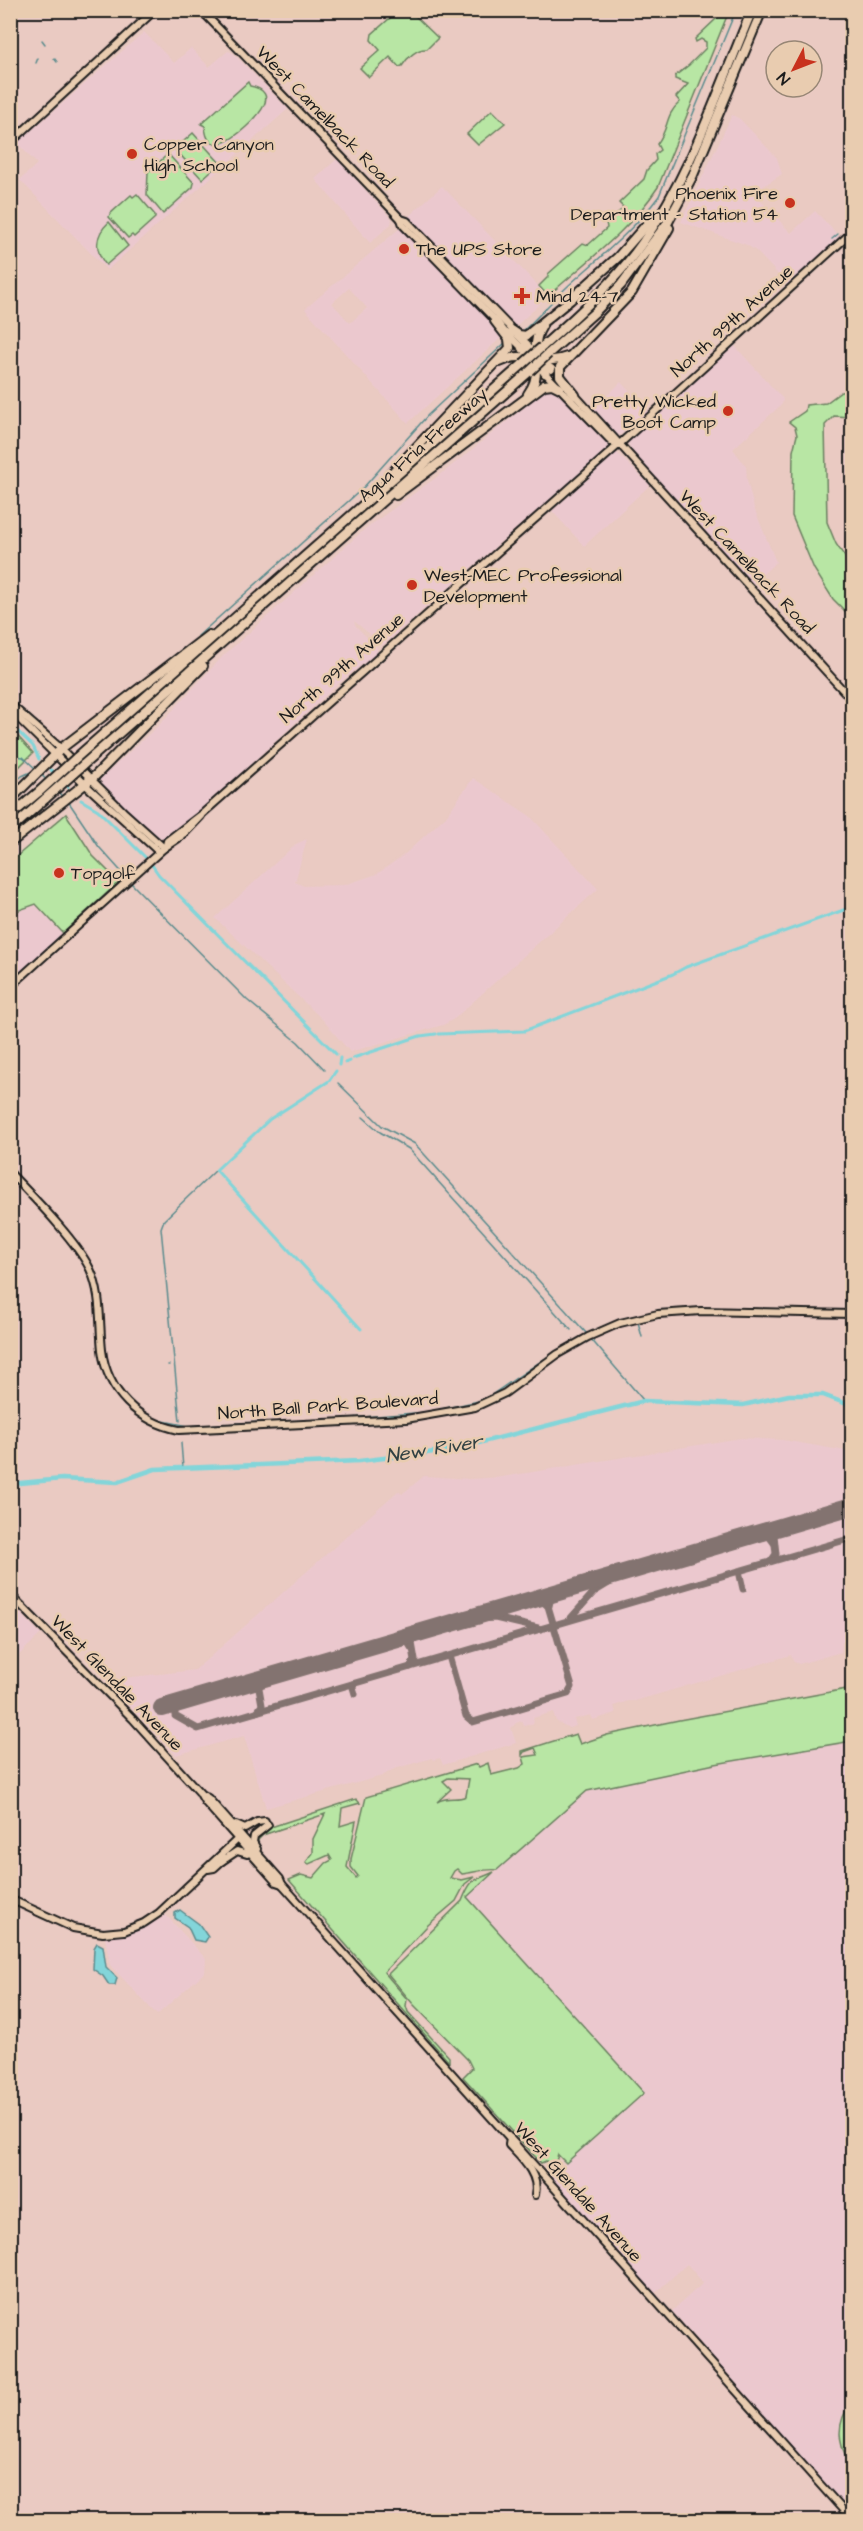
<svg xmlns="http://www.w3.org/2000/svg" width="863" height="2531" font-family="'Architects Daughter',sans-serif">
  <rect width="100%" height="100%" fill="#eacac2"/>
  <filter id="ink" filterUnits="userSpaceOnUse"><feTurbulence type="fractalNoise" baseFrequency=".0167" numOctaves="2"/><feDisplacementMap in="SourceGraphic" scale="12" xChannelSelector="R" yChannelSelector="G"/><feConvolveMatrix kernelMatrix="1 2 1 2 8 2 1 2 1" color-interpolation-filters="sRGB"/></filter>
  <g filter="url(#ink)">
    <g fill="#ebc8ce" fill-rule="evenodd">
      <polygon points="144,32 174,63 191,48 209,67 228,51 233,53 288,109 107,270 20,180 37,164 17,143"/>
      <polygon points="732,115 740,119 777,158 782,174 762,187 756,196 791,233 815,211 839,236 838,240 788,285 756,251 747,245 681,222"/>
      <polygon points="337,159 392,219 391,224 370,243 315,179"/>
      <polygon points="442,186 548,296 513,329 408,219 409,216"/>
      <path d="M400 228 504 335 408 423 305 309ZM349 288 367 308 350 323 332 303Z"/>
      <polygon points="734,345 783,399 782,404 733,449 746,466 747,480 754,508 776,562 752,584 644,467 627,443"/>
      <polygon points="621,382 648,412 619,436 588,407 604,399"/>
      <polygon points="552,385 609,443 609,448 579,474 383,645 354,621 355,625 377,648 377,653 338,684 190,820 164,841 159,840 142,825 102,785 100,779 159,725 224,655 365,529 445,471"/>
      <polygon points="616,452 650,485 584,546 552,511"/>
      <polygon points="473,778 530,816 598,889 454,1019 443,1025 350,1052 323,1020 215,918 296,844 307,839 295,882 304,886 344,885 377,874 405,854 446,816"/>
      <polygon points="35,904 63,933 11,981 11,913"/>
      <polygon points="741,1438 783,1440 852,1452 852,1635 848,1642 845,1639 842,1642 841,1652 799,1664 794,1662 791,1655 635,1701 628,1701 614,1706 616,1713 593,1720 591,1715 574,1719 576,1726 569,1728 556,1721 553,1712 533,1718 534,1723 524,1726 522,1721 516,1723 511,1728 516,1743 443,1765 440,1758 433,1760 432,1758 394,1769 382,1776 266,1808 244,1736 176,1755 105,1680 195,1670 398,1491 402,1494 424,1476 470,1479 502,1477"/>
      <polygon points="10,1603 41,1634 19,1655 11,1657"/>
      <polygon points="852,1741 852,2401 848,2407 839,2439 852,2475 852,2514 672,2311 703,2283 687,2264 654,2294 547,2173 553,2175 643,2093 467,1897 586,1791 715,1764"/>
      <polygon points="166,1915 206,1959 205,1972 157,2015 110,1965 105,1937 146,1927"/>
    </g>
    <g fill="#b8e6a4" stroke="#6a8160" stroke-width="1.5" fill-rule="evenodd">
      <path d="M398 11H410L438 38 427 49C417 48 407 58 402 66L399 67 390 57 369 77 360 68 380 50 371 40 372 34Z"/>
      <path d="M714 11H729L658 187C630 230 586 262 548 296L539 286 548 277V274L583 243 588 245 607 228 606 222 624 208 619 203 644 179 647 170 656 160 655 154 660 150 657 144C670 127 664 116 680 102L676 97 688 84 675 79V76L689 65 706 48V42L701 39 696 42 695 39 717 18Z"/>
      <path d="M248 82 250 86C282 92 257 117 246 127 234 138 207 159 205 126L201 124Z"/>
      <polygon points="492,110 505,123 478,145 467,134"/>
      <polygon points="193,133 220,163 202,179 175,149"/>
      <polygon points="168,154 194,183 193,187 163,214 147,195 148,172"/>
      <polygon points="137,194 155,215 155,218 134,237 132,235 128,238 109,217 110,214 131,195 133,197"/>
      <path d="M109 222 128 246 106 265C94 250 95 235 109 222Z"/>
      <polygon points="852,391 852,417 834,416 825,425 827,522 836,544 852,567 852,618 833,599 814,569 792,516 793,451 797,435 795,427 789,422 805,411 806,405 826,403 841,392"/>
      <polygon points="11,729 33,753 12,774 10,772"/>
      <polygon points="66,814 93,856 119,882 63,933 36,904 11,913 10,862"/>
      <path d="M852 1688V1741L715 1764 587 1791 497 1870C489 1868 472 1873 462 1874L457 1869 454 1871 450 1878 462 1880 474 1877 465 1884 456 1901 428 1925 384 1972 407 1999 406 2006 408 2012 449 2057V2062L289 1880 301 1875 313 1878 326 1863 332 1860 329 1855 309 1864 306 1862 313 1853V1839L325 1814 263 1835 258 1840V1848L254 1837 265 1829 356 1799 360 1803 342 1808 340 1826 356 1821 347 1867 356 1878 358 1876 351 1867V1859L366 1797 477 1764 479 1767 488 1763 491 1775 519 1768 525 1764 523 1757 538 1755 535 1748 524 1752 522 1755V1751L576 1734 580 1744 607 1735 679 1720ZM448 1778 469 1779 466 1796C456 1801 449 1795 437 1802L451 1789 443 1781Z"/>
      <path d="M494 1872 467 1897 644 2093 566 2163 558 2155 556 2161 551 2167 546 2161 541 2163 463 2077 472 2068 468 2060 413 2004 388 1974 462 1901C472 1876 473 1882 494 1872Z"/>
      <path d="M852 2401V2475C842 2446 831 2430 852 2401Z"/>
    </g>
    <g fill="#83d5d9" stroke="#5a8b8d" stroke-width="1.5">
      <polygon points="180,1910 199,1924 208,1937 205,1942 194,1940 188,1927 175,1918 175,1913"/>
      <polygon points="97,1943 103,1946 106,1967 117,1978 115,1985 109,1985 103,1976 93,1969 94,1948"/>
    </g>
    <g fill="none" stroke-linecap="round" stroke-linejoin="round">
      <g stroke="#5a8b8d" stroke-width="1.5">
        <polyline points="42,40 45,44"/>
        <polyline points="54,58 57,62"/>
        <polyline points="36,63 38,58"/>
        <polyline points="832,239 838,234"/>
        <path d="M522 332C538 317 552 301 568 286 600 257 633 231 659 196L736 10"/>
        <polyline points="198,636 363,488 428,415 505,343"/>
        <polyline points="10,755 23,757 37,770"/>
        <polyline points="40,774 48,781"/>
        <polyline points="10,786 22,776 35,770"/>
        <polyline points="57,791 64,798"/>
        <polyline points="68,801 99,847 127,878"/>
        <polyline points="130,882 247,1000 298,1042 325,1070"/>
        <polyline points="338,1083 382,1126 415,1144 587,1334"/>
        <polyline points="363,1117 380,1132 409,1149 571,1330"/>
        <polyline points="638,1322 642,1337"/>
        <polyline points="590,1338 644,1401"/>
        <polyline points="168,1365 169,1365"/>
        <polyline points="487,1398 544,1359"/>
        <polyline points="337,1419 428,1412 483,1400"/>
        <polyline points="158,1420 189,1426 263,1422"/>
        <polyline points="180,1421 161,1228 164,1220 216,1170"/>
        <polyline points="267,1422 276,1422"/>
        <polyline points="181,1443 183,1468"/>
      </g>
      <g stroke="#83d5d9" stroke-width="3">
        <polyline points="10,724 33,746 39,759"/>
        <polyline points="51,770 68,787"/>
        <polyline points="81,800 98,810 145,857"/>
        <polyline points="152,865 159,875 336,1054"/>
        <polyline points="439,1034 524,1031 673,974 686,967 852,907"/>
        <polyline points="353,1058 420,1036 436,1034"/>
        <polyline points="345,1063 350,1061"/>
        <polyline points="339,1065 340,1058"/>
        <polyline points="336,1071 329,1081 270,1119 216,1170 361,1329"/>
      </g>
      <polyline stroke="#83d5d9" stroke-width="4.5" points="10,1484 62,1479 117,1482 155,1469 359,1461 451,1450 644,1401 743,1405 789,1395 823,1395 852,1406"/>
      <g stroke="#83736f" stroke-width="7">
        <polyline points="847,1508 852,1508"/>
        <polyline points="758,1534 768,1535 774,1543"/>
        <polyline points="771,1561 776,1554 774,1535 781,1527"/>
        <polyline points="739,1571 743,1589"/>
        <polyline points="529,1601 541,1600 548,1606"/>
        <polyline points="549,1606 551,1597 558,1592"/>
        <polyline points="466,1619 495,1618 538,1628"/>
        <polyline points="570,1619 594,1592 627,1572"/>
        <polyline points="396,1640 407,1641 412,1649"/>
        <polyline points="449,1656 466,1716 473,1722 568,1694 572,1687 545,1596"/>
        <polyline points="410,1667 415,1660 412,1643 419,1633"/>
        <polyline points="352,1684 355,1694"/>
        <polyline points="181,1702 175,1709 175,1716 198,1729 852,1538"/>
        <polyline points="257,1712 262,1705 259,1688 263,1678"/>
      </g>
      <polyline stroke="#83736f" stroke-width="18" points="162,1708 852,1506"/>
      <g stroke="#1c1c1c" stroke-width="10">
        <g id="major">
          <polyline points="201,10 401,219 407,221 529,347"/>
          <polyline points="10,143 155,10"/>
          <polyline points="401,219 403,225 498,323"/>
          <polyline points="507,333 525,351"/>
          <polyline points="542,370 612,442 618,444"/>
          <polyline points="574,394 852,700"/>
          <polyline points="10,704 57,745 125,813 164,848"/>
          <polyline points="10,710 89,788 159,852"/>
          <polyline points="166,845 167,841 201,815 624,440 852,232"/>
          <polyline points="10,987 164,848 183,835 201,816"/>
          <path d="M10 1173C33 1197 76 1240 90 1269 102 1294 99 1323 102 1350 107 1392 139 1422 179 1430L406 1419 475 1407 505 1393 558 1354 588 1337 620 1323 658 1314 701 1311 852 1314"/>
          <polyline points="10,1594 133,1719 201,1794 208,1798 280,1879 282,1884 852,2520"/>
          <polyline points="201,1795 205,1802 276,1882 282,1884"/>
          <polyline points="236,1825 245,1829 257,1822 265,1821"/>
          <polyline points="257,1849 253,1842 254,1836 268,1825"/>
          <polyline points="222,1861 237,1851 247,1854"/>
          <polyline points="208,1869 214,1868 225,1858"/>
          <polyline points="10,1899 73,1928 103,1933 124,1931 144,1923 159,1913 241,1836"/>
          <path d="M510 2138 509 2145C522 2159 540 2175 535 2195"/>
          <polyline points="10,2517 13,2520"/>
        </g>
      </g>
      <g stroke="#1c1c1c" stroke-width="12">
        <g id="highway">
          <path d="M542 326C532 341 535 359 545 373"/>
          <polyline points="513,331 519,335 526,336 570,300 618,257 655,215"/>
          <path d="M526 344C538 359 540 378 528 394"/>
          <path d="M542 347C579 314 615 282 643 242 692 172 719 88 752 10"/>
          <path d="M522 348C535 359 550 364 567 357"/>
          <polyline points="548,354 595,312 621,285 668,222 693,175 762,10"/>
          <path d="M500 362C517 353 536 357 551 369"/>
          <polyline points="575,395 560,376 560,367 632,292 669,228"/>
          <polyline points="389,476 510,348 509,339 495,321"/>
          <polyline points="396,495 544,385 552,384 560,388"/>
          <polyline points="76,758 523,364"/>
          <polyline points="83,765 530,371"/>
          <polyline points="10,800 63,747 209,635"/>
          <polyline points="10,816 40,791"/>
          <polyline points="10,830 46,798"/>
          <polyline points="10,843 95,776 203,666"/>
        </g>
      </g>
      <use href="#major" stroke="#e9ccb0" stroke-width="6"/>
      <use href="#highway" stroke="#e9ccb0" stroke-width="8"/>
      <g stroke="#1c1c1c" stroke-width="12" stroke-linecap="butt">
        <g id="highway-bridge">
          <polyline points="523,364 542,347"/>
          <polyline points="530,371 548,354"/>
          <polyline points="40,791 76,758"/>
          <polyline points="46,798 83,765"/>
        </g>
      </g>
      <use href="#highway-bridge" stroke="#e9ccb0" stroke-width="8"/>
    </g>
  </g>
  <g fill="#c8321e" stroke="#e9ccb0" stroke-width="2">
    <circle cx="132" cy="154" r="6"/>
    <circle cx="790" cy="203" r="6"/>
    <circle cx="404" cy="249" r="6"/>
    <path d="M519 287h6v6h6v6h-6v6h-6v-6h-6v-6h6z"/>
    <circle cx="728" cy="411" r="6"/>
    <circle cx="412" cy="585" r="6"/>
    <circle cx="59" cy="873" r="6"/>
  </g>
  <g text-anchor="middle" dominant-baseline="central" stroke-width="5" stroke-linejoin="round" paint-order="stroke">
    <g font-size="18" fill="#1c1c1c" stroke="#e9ccb0">
      <text transform="translate(325 117) rotate(46)">West Camelback Road</text>
      <text transform="translate(732 321) rotate(-42)">North 99th Avenue</text>
      <text transform="translate(423 445) rotate(-41)">Agua Fria Freeway</text>
      <text transform="translate(747 562) rotate(47)">West Camelback Road</text>
      <text transform="translate(342 668) rotate(-41)">North 99th Avenue</text>
      <text transform="translate(328 1406) rotate(-4)">North Ball Park Boulevard</text>
      <text transform="translate(117 1683) rotate(46)">West Glendale Avenue</text>
      <text transform="translate(578 2192) rotate(48)">West Glendale Avenue</text>
    </g>
    <g font-size="18" fill="#1c1c1c" stroke="#e9ccb0" text-anchor="start">
      <text x="144" y="144">Copper Canyon<tspan x="144" dy="21">High School</tspan></text>
      <text x="778" y="193" text-anchor="end">Phoenix Fire<tspan x="778" dy="21">Department - Station 54</tspan></text>
      <text x="416" y="249">The UPS Store</text>
      <text x="536" y="296">Mind 24-7</text>
      <text x="716" y="401" text-anchor="end">Pretty Wicked<tspan x="716" dy="21">Boot Camp</tspan></text>
      <text x="424" y="575">West-MEC Professional<tspan x="424" dy="21">Development</tspan></text>
      <text x="71" y="873">Topgolf</text>
    </g>
    <g font-size="20" font-style="italic" fill="#314142" stroke="#e9ccb0">
      <text transform="translate(434 1449) rotate(-9)">New River</text>
    </g>
  </g>
  <rect width="863" height="2531" fill="none" stroke="#e9ccb0" stroke-width="36"/>
  <rect x="18" y="18" width="827" height="2495" fill="none" stroke="#1c1c1c" stroke-width="2" filter="url(#ink)"/>
  <g transform="translate(794 69) rotate(228)"><circle r="28" fill="#e9ccb0" stroke="#978675" stroke-width="1.5"/>
  <path d="M0-4.5L10 22L0 15L-10 22Z" fill="#c8321e"/>
  <text y="-9" font-size="16" font-weight="bold" text-anchor="middle" fill="#1c1c1c">N</text>
  </g>
</svg>
